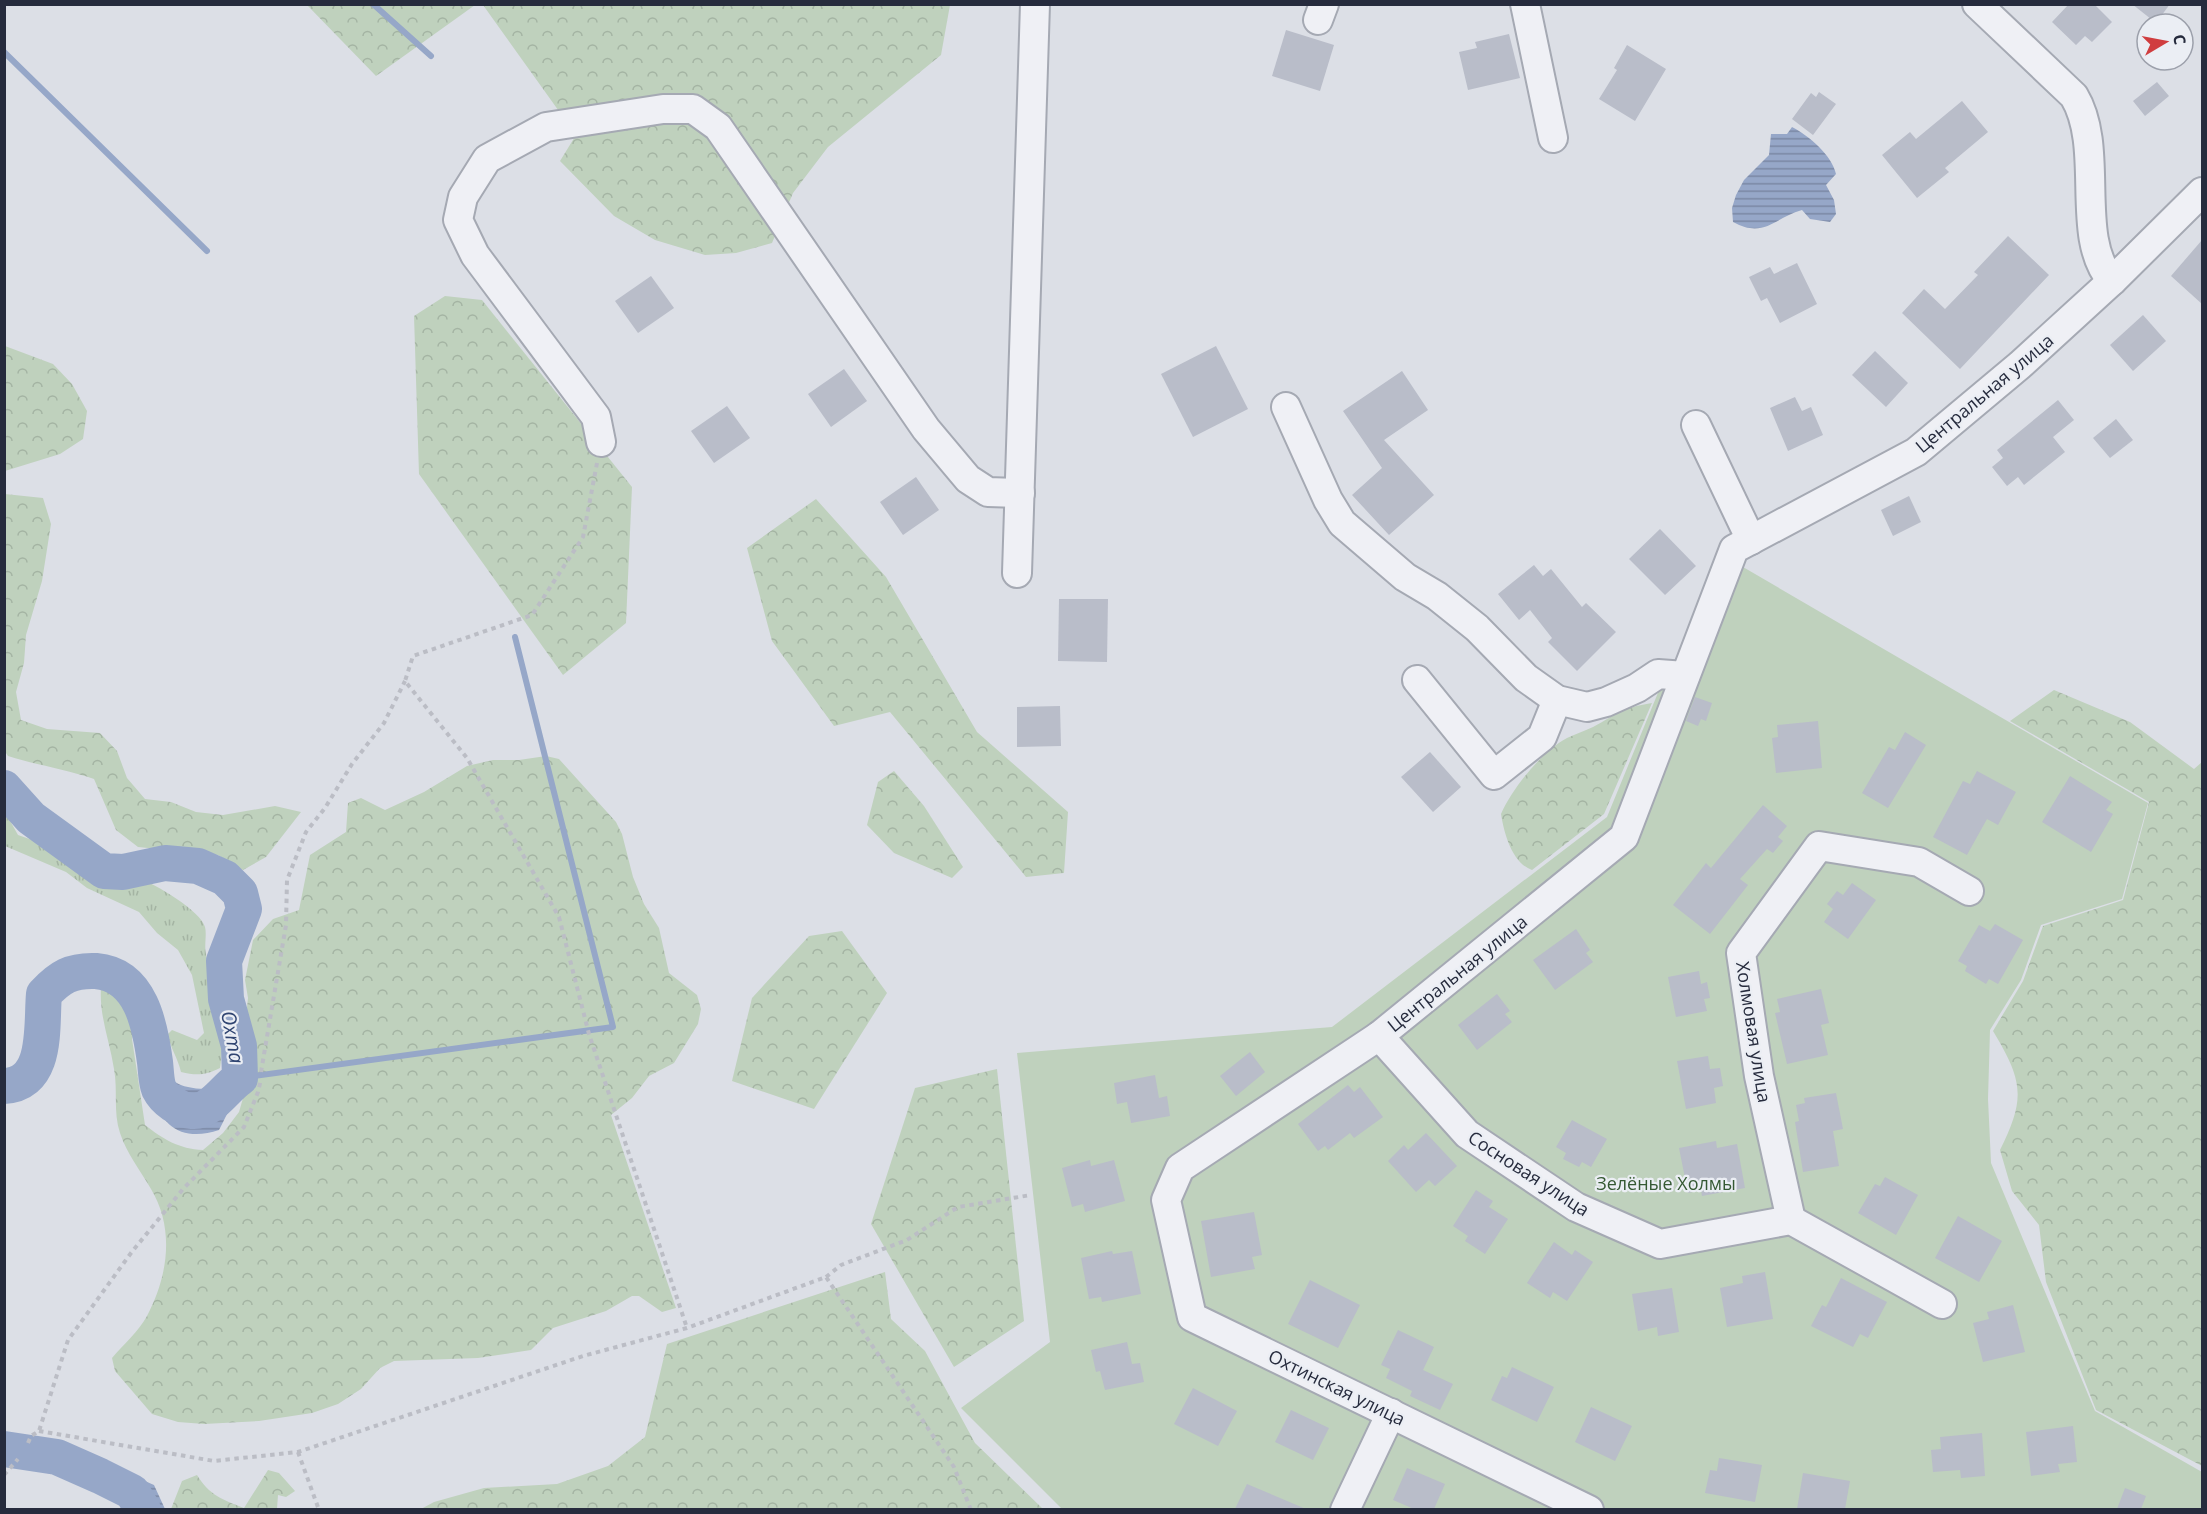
<svg xmlns="http://www.w3.org/2000/svg" width="2207" height="1514" font-family="'Open Sans',sans-serif">
  <defs>
    <pattern id="grass-tufts" width="24" height="20" patternUnits="userSpaceOnUse" patternTransform="scale(1.5)"><rect width="24" height="20" fill="#bfd1bd"/><path d="M3 7l-1-3M5 7V3M7 7l1-3M15 17l-1-3M17 17v-4M19 17l1-3" fill="none" stroke="#a4b4a3"/></pattern>
    <pattern id="forest-crowns" width="20" height="18" patternUnits="userSpaceOnUse" patternTransform="scale(1.5)"><rect width="20" height="18" fill="#bfd1bd"/><path d="M2 6a3 3 0 1 1 6 0M12 15a3 3 0 1 1 6 0" fill="none" stroke="#a4b4a3"/></pattern>
    <pattern id="water-rules" width="6" height="5" patternUnits="userSpaceOnUse" patternTransform="scale(1.5)"><rect width="6" height="5" fill="#96a7c8"/><path d="M0 2.5h6" fill="none" stroke="#7a88a4"/></pattern>
  </defs>
  <rect width="100%" height="100%" fill="#dcdfe6"/>
  <path fill="url(#grass-tufts)" d="M4 810 18 835 44 844 113 879C122 877 130 874 139 878 155 884 201 911 205 927 207 934 204 946 206 954 211 993 227 1028 220 1068 206 1075 197 1076 181 1072 178 1058 170 1048 168 1034L172 1030 197 1040 204 1033 192 975 178 950 157 933 139 912 87 888 66 872 5 846Z"/>
  <g fill="url(#forest-crowns)">
    <polygon points="307,5 475,5 376,76"/>
    <polygon points="483,5 950,5 941,55 828,147 793,193 772,243 736,253 705,255 655,240 614,216 560,161 576,135"/>
    <polygon points="445,296 482,300 632,487 626,623 563,675 419,474 414,316"/>
    <polygon points="5,346 53,364 72,384 87,411 83,439 60,454 5,471"/>
    <path d="M5 494 43 498 51 524 42 581 26 635 24 663 16 692 21 720 47 729 100 733 117 751 127 778 145 799 171 802 196 812 223 815 275 806 301 812 266 857 243 870 218 855 138 847 116 830 94 779C65 769 36 765 8 756L4 750Z"/>
    <polygon points="816,499 886,577 977,732 1068,812 1064,873 1026,877 890,712 834,726 772,641 747,548"/>
    <path d="M2054 690 2130 722 2194 769 2202 762V1466L2096 1410 2046 1282 2039 1225 2012 1191 2000 1150C2026 1098 2023 1081 1993 1031L2023 981 2043 926 2123 900 2149 802 2010 721Z"/>
    <path d="M1652 703 1604 814 1532 870C1512 863 1504 833 1501 814 1512 789 1542 751 1567 738 1575 734 1585 731 1593 727 1619 713 1621 708 1652 703Z"/>
    <path d="M546 756 559 759 616 822 622 834 633 877 644 904 659 928 669 973 697 995 701 1009 698 1024 674 1063 649 1076 632 1098 611 1115 676 1308 662 1312 639 1296H632L606 1311 553 1328 531 1350 478 1358 394 1361 380 1368 361 1389 338 1404 312 1413 259 1421 204 1424 178 1422 152 1414 115 1371 112 1358C123 1345 139 1331 147 1316 168 1276 175 1229 151 1189 140 1170 127 1154 120 1133 113 1112 118 1090 114 1069 110 1042 99 1016 101 988L112 980C131 997 141 1015 132 1039L145 1125C163 1139 179 1149 203 1150L223 1133 239 1112 250 1074 244 1035 248 998 245 980 253 940 273 919 299 910 310 855 346 832 348 803 361 798 385 810 424 792 467 766 493 760H519Z"/>
    <polygon points="894,771 924,806 963,867 952,878 894,853 867,825 878,782"/>
    <polygon points="842,931 887,993 814,1109 732,1081 752,998 809,936"/>
    <polygon points="997,1069 1024,1321 954,1367 871,1224 915,1088"/>
    <polygon points="885,1272 891,1319 925,1351 975,1443 1043,1509 421,1509 434,1502 484,1488 557,1484 608,1466 645,1437 667,1344"/>
    <path d="M268 1470 279 1473 295 1491 286 1497 278 1495 277 1509H171L182 1481 197 1475C209 1495 223 1500 244 1508Z"/>
  </g>
  <polygon fill="#bfd1bd" points="1743,567 2148,803 2122,899 2041,925 2021,980 1990,1030 1988,1099 1991,1163 2095,1411 2202,1472 2202,1509 1062,1509 961,1408 1050,1342 1017,1053 1332,1027 1607,817 1662,683 1694,694"/>
  <g fill="url(#water-rules)">
    <path d="M1792 127C1809 136 1832 155 1836 174L1826 185 1834 200 1836 214 1830 222 1810 219 1802 210C1774 218 1764 239 1733 222L1732 208 1736 195 1744 180 1769 155 1771 134H1787Z"/>
    <path d="M155 1060C169 1084 183 1089 210 1089L240 1064C241 1087 229 1111 219 1130 187 1141 160 1130 155 1094 153 1083 155 1071 155 1060Z"/>
    <polygon points="138,1478 154,1485 165,1509 134,1509 127,1496 106,1479"/>
  </g>
  <g fill="none" stroke-linecap="round" stroke-linejoin="round">
    <g stroke="#96a7c8" stroke-width="6">
      <polyline points="373,4 431,56"/>
      <polyline points="4,52 207,251"/>
      <polyline points="240,1078 613,1027 515,637"/>
    </g>
    <g stroke="#96a7c8" stroke-width="36">
      <path d="M4 788 31 818 104 871 123 872 165 863 198 866 225 878 240 893 244 909 224 961 226 999 239 1046 240 1078C225 1088 211 1113 192 1111 179 1110 165 1101 159 1089 156 1082 156 1070 155 1062 150 1025 141 975 96 971 71 970 60 977 44 994 41 1025 49 1084 4 1086"/>
      <polyline points="4,1449 57,1457 100,1476 132,1492 143,1510"/>
    </g>
  </g>
  <g fill="#b9bdc9">
    <polygon points="2069,4 2094,4 2112,22 2092,42 2085,36 2076,45 2052,22"/>
    <polygon points="2132,4 2170,4 2156,23"/>
    <polygon points="1286,30 1334,45 1320,91 1272,76"/>
    <polygon points="1509,34 1520,78 1468,90 1459,52 1477,48 1475,42"/>
    <polygon points="1627,45 1666,69 1635,121 1599,99 1617,70 1614,68"/>
    <polygon points="2157,82 2169,96 2145,116 2133,101"/>
    <polygon points="1819,92 1836,104 1813,135 1792,119 1811,93 1816,97"/>
    <polygon points="1962,101 1988,132 1945,168 1949,172 1917,198 1882,155 1910,132 1916,139"/>
    <polygon points="2008,236 2049,275 1960,369 1902,313 1924,289 1945,309 1978,275 1974,272"/>
    <polygon points="2202,240 2202,304 2171,276"/>
    <polygon points="1797,263 1817,304 1780,323 1767,298 1761,301 1749,277 1770,267 1774,274"/>
    <polygon points="651,276 674,308 638,333 615,301"/>
    <polygon points="2143,315 2166,341 2133,371 2110,345"/>
    <polygon points="1216,346 1248,409 1193,437 1161,374"/>
    <polygon points="1875,351 1908,383 1886,407 1852,375"/>
    <polygon points="844,369 867,401 831,427 808,394"/>
    <polygon points="1402,371 1428,410 1384,440 1434,495 1389,535 1352,495 1382,468 1343,411"/>
    <polygon points="1795,397 1802,411 1811,407 1823,435 1788,451 1770,408"/>
    <polygon points="2058,400 2074,420 2053,437 2065,452 2024,485 2018,477 2007,486 1992,467 2003,458 1997,450"/>
    <polygon points="727,406 750,438 714,463 691,431"/>
    <polygon points="2116,419 2133,440 2110,458 2093,438"/>
    <polygon points="916,477 939,510 903,535 880,502"/>
    <polygon points="1909,496 1921,522 1893,536 1881,510"/>
    <polygon points="1660,529 1696,566 1665,595 1629,559"/>
    <polygon points="1534,565 1543,576 1551,569 1582,607 1586,603 1616,632 1577,671 1548,642 1552,638 1530,610 1519,620 1498,594"/>
    <polygon points="1059,599 1108,599 1107,662 1058,661"/>
    <polygon points="1695,697 1712,703 1706,721 1701,719 1698,726 1686,721"/>
    <polygon points="1060,706 1061,746 1017,747 1017,707"/>
    <polygon points="1818,721 1822,768 1776,773 1772,738 1778,737 1777,725"/>
    <polygon points="1905,732 1926,745 1888,808 1862,793 1889,747 1895,750"/>
    <polygon points="1430,752 1461,787 1433,812 1401,777"/>
    <polygon points="1977,771 2016,792 1998,825 1987,819 1967,855 1933,837 1963,781 1970,784"/>
    <polygon points="2070,776 2112,802 2106,810 2113,814 2091,852 2042,822"/>
    <polygon points="1763,805 1787,826 1778,837 1783,841 1773,853 1767,849 1740,879 1748,885 1710,934 1673,905 1706,863 1711,868"/>
    <polygon points="1852,883 1876,900 1848,939 1824,922 1833,909 1827,904 1837,891 1843,895"/>
    <polygon points="1995,924 2023,940 1998,984 1989,979 1986,984 1965,971 1967,966 1958,961 1979,925 1990,931"/>
    <polygon points="1576,929 1590,950 1586,953 1593,962 1555,990 1533,960"/>
    <polygon points="1699,971 1701,984 1707,982 1710,998 1704,999 1707,1011 1676,1017 1668,977"/>
    <polygon points="1821,989 1829,1023 1821,1025 1828,1055 1787,1064 1775,1013 1780,1012 1777,999"/>
    <polygon points="1497,994 1510,1011 1505,1014 1512,1022 1477,1050 1458,1025"/>
    <polygon points="1250,1052 1265,1072 1236,1096 1220,1076"/>
    <polygon points="1708,1056 1710,1069 1720,1068 1723,1086 1714,1088 1716,1103 1686,1109 1677,1061"/>
    <polygon points="1155,1075 1159,1098 1167,1096 1170,1116 1131,1123 1127,1102 1117,1104 1114,1083"/>
    <polygon points="1348,1085 1354,1092 1360,1087 1383,1117 1354,1138 1350,1133 1328,1150 1325,1146 1318,1151 1298,1124"/>
    <polygon points="1836,1093 1843,1129 1833,1131 1839,1166 1803,1172 1795,1122 1799,1121 1796,1105 1805,1103 1804,1098"/>
    <polygon points="1572,1120 1607,1139 1591,1167 1582,1162 1579,1167 1563,1159 1566,1153 1556,1147"/>
    <polygon points="1426,1133 1457,1166 1435,1186 1429,1180 1416,1192 1388,1161 1404,1145 1408,1150"/>
    <polygon points="1716,1141 1717,1148 1737,1144 1745,1188 1702,1196 1701,1190 1688,1193 1679,1148"/>
    <polygon points="1090,1160 1091,1166 1114,1160 1125,1201 1085,1212 1083,1204 1072,1207 1062,1168"/>
    <polygon points="1885,1177 1918,1195 1896,1235 1858,1213 1875,1184 1880,1186"/>
    <polygon points="1476,1190 1493,1201 1489,1207 1508,1219 1485,1254 1465,1241 1468,1236 1453,1226"/>
    <polygon points="1254,1212 1262,1255 1252,1257 1255,1269 1211,1277 1201,1221"/>
    <polygon points="1958,1216 2002,1241 1979,1282 1935,1258"/>
    <polygon points="1554,1242 1572,1255 1575,1250 1593,1262 1567,1301 1553,1292 1550,1298 1527,1283"/>
    <polygon points="1112,1251 1113,1254 1132,1251 1141,1294 1102,1302 1101,1297 1089,1299 1081,1258"/>
    <polygon points="1765,1272 1773,1319 1727,1327 1720,1288 1743,1283 1742,1276"/>
    <polygon points="1841,1278 1887,1302 1868,1338 1860,1334 1853,1347 1811,1326 1822,1305 1826,1307"/>
    <polygon points="1310,1280 1360,1305 1338,1348 1288,1324"/>
    <polygon points="1672,1288 1679,1332 1658,1336 1657,1327 1638,1331 1632,1294"/>
    <polygon points="2013,1305 2025,1352 1983,1362 1973,1323 1989,1319 1987,1312"/>
    <polygon points="1398,1330 1434,1347 1423,1370 1453,1384 1440,1410 1410,1396 1412,1391 1386,1378 1390,1369 1381,1365"/>
    <polygon points="1127,1342 1132,1364 1140,1363 1144,1382 1105,1390 1100,1371 1096,1372 1091,1350"/>
    <polygon points="1512,1367 1554,1387 1537,1422 1491,1400 1502,1376 1507,1378"/>
    <polygon points="1193,1388 1237,1411 1218,1446 1174,1424"/>
    <polygon points="1591,1407 1632,1426 1615,1461 1575,1442"/>
    <polygon points="1291,1410 1329,1428 1313,1460 1275,1442"/>
    <polygon points="2073,1426 2077,1462 2058,1464 2060,1472 2031,1476 2026,1432"/>
    <polygon points="1982,1433 1985,1476 1961,1478 1960,1470 1933,1472 1931,1450 1941,1449 1940,1437"/>
    <polygon points="1719,1458 1762,1465 1755,1502 1705,1493 1710,1470 1717,1471"/>
    <polygon points="1407,1468 1445,1484 1434,1509 1414,1509 1393,1500"/>
    <polygon points="1803,1473 1850,1481 1845,1509 1797,1509"/>
    <polygon points="1247,1484 1306,1509 1235,1509"/>
    <polygon points="2125,1488 2146,1496 2141,1509 2117,1509"/>
  </g>
  <g fill="none" stroke-linecap="round" stroke-linejoin="round">
    <g stroke="#a5a9b3" stroke-width="32">
      <g id="minor">
        <polyline points="1525,4 1553,138"/>
        <path d="M1977 4 2074 96C2106 149 2073 237 2112 281"/>
        <polyline points="1318,20 1324,4"/>
        <polyline points="1286,407 1328,500 1342,523 1405,577 1437,596 1477,628 1526,678 1557,700 1587,707 1606,702 1637,688 1658,674 1685,676"/>
        <polyline points="1696,425 1751,540"/>
        <polyline points="601,442 596,417 475,255 458,220 463,197 487,159 546,127 663,109 693,109 718,127 926,429 968,479 988,492 1020,493"/>
        <polyline points="1017,573 1035,4"/>
        <polyline points="1417,680 1494,775 1542,737 1557,700"/>
        <polyline points="1379,1036 1467,1134 1576,1207 1660,1244 1791,1220 1942,1304"/>
        <polyline points="1791,1220 1759,1076 1741,953 1819,846 1919,862 1969,891"/>
        <polyline points="1345,1510 1391,1413"/>
        <polyline points="1589,1510 1192,1317 1166,1200 1180,1168 1379,1036 1624,837 1734,549 1916,452 2020,365 2112,281 2202,192"/>
      </g>
    </g>
    <g stroke="#bbbdc5" stroke-width="4" stroke-dasharray="4.5 4.5" stroke-linecap="butt">
      <polyline points="597,463 583,537 532,615 413,656 405,681 467,758 559,917 589,1034 687,1328"/>
      <polyline points="261,1072 286,925 287,880 306,832 325,808 352,764 384,723 405,681"/>
      <polyline points="826,1277 841,1265 907,1240 958,1207 1031,1195"/>
      <polyline points="39,1431 214,1461 298,1452 583,1356 687,1328 826,1277 954,1467 971,1510"/>
      <polyline points="28,1443 31,1436 39,1431 68,1340 131,1253 183,1189 244,1127 258,1092 261,1079"/>
      <polyline points="298,1452 319,1510"/>
      <polyline points="4,1475 18,1459"/>
    </g>
    <use href="#minor" stroke="#eff0f5" stroke-width="28"/>
  </g>
  <g text-anchor="middle" dominant-baseline="central" stroke-width="4.5" stroke-linejoin="round" paint-order="stroke">
    <g font-size="18" fill="#262b3d" stroke="#ebeef4">
      <text transform="translate(1984 393) rotate(-40)">Центральная улица</text>
      <text transform="translate(1457 973) rotate(-39)">Центральная улица</text>
      <text transform="translate(1754 1032) rotate(81)">Холмовая улица</text>
      <text transform="translate(1529 1173) rotate(33)">Сосновая улица</text>
      <text transform="translate(1337 1387) rotate(26)">Охтинская улица</text>
    </g>
    <g font-size="18" fill="#355933" stroke="#ebeef4">
      <text x="1666" y="1183">Зелёные Холмы</text>
    </g>
    <g font-size="20" font-style="italic" fill="#2f4471" stroke="#ebeef4">
      <text transform="translate(233 1037) rotate(80)">Охта</text>
    </g>
  </g>
  <rect width="2207" height="1514" fill="none" stroke="#262b3d" stroke-width="12"/>
  <g transform="translate(2165 42) rotate(80)"><circle r="28" fill="#ebeef4" stroke="#9ca0ab" stroke-width="1.5"/>
  <path d="M0-4.5L10 22L0 15L-10 22Z" fill="#d03d3f"/>
  <text y="-9" font-size="16" font-weight="bold" text-anchor="middle" fill="#262b3d">С</text>
  </g>
</svg>
